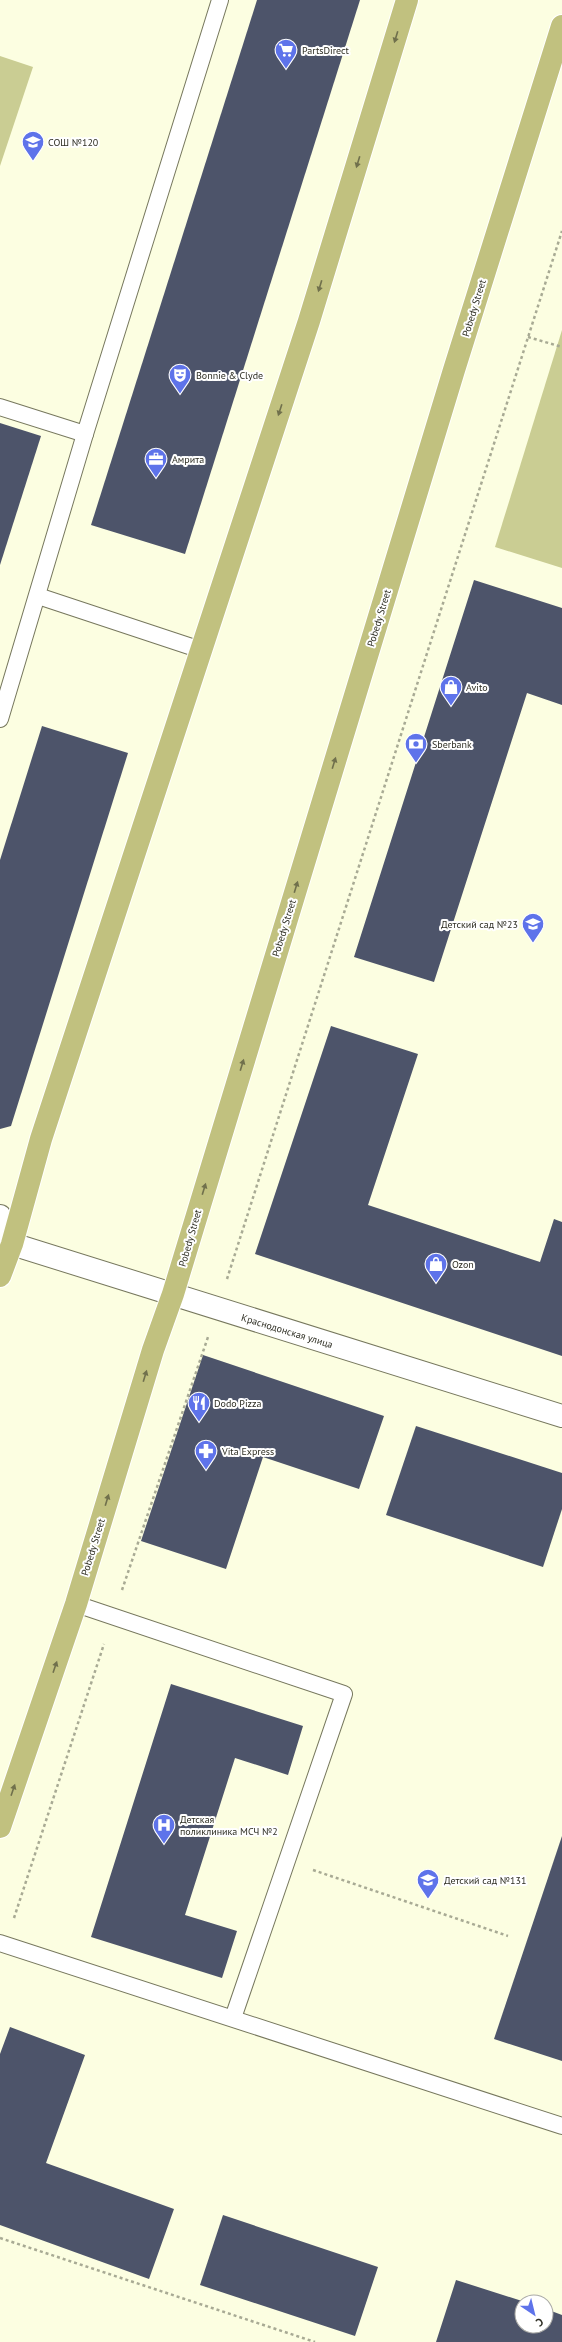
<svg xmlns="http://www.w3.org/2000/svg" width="562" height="2342" font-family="'PT Sans',sans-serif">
  <rect width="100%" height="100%" fill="#fcfee1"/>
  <g fill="#cacd93">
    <polygon points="0,56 33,67 0,166"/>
    <polygon points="562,330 562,568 495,547"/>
  </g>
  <g fill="#4d546a">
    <polygon points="257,0 360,0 185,554 91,525"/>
    <polygon points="0,423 41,436 0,565"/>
    <polygon points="474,580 562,608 562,705 527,693 434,982 354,957"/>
    <polygon points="42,726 128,753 11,1126 0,1129 0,860"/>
    <polygon points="331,1026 418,1054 368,1205 540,1262 554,1219 562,1222 562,1356 255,1254"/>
    <polygon points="203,1355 384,1416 359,1489 263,1457 226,1569 141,1541"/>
    <polygon points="416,1426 562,1473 562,1509 543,1567 386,1515"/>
    <polygon points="171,1684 303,1726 288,1775 235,1758 185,1915 237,1931 222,1978 91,1937"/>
    <polygon points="562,1836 562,2061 494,2039"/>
    <polygon points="10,2027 85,2055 46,2163 174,2209 149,2279 0,2225 0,2054"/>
    <polygon points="223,2215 378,2267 355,2336 200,2285"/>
    <polygon points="456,2280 522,2301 522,2326 546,2326 546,2309 562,2315 562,2342 436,2342"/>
  </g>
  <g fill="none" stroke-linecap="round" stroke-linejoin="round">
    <g stroke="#77785e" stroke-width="18">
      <g id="lane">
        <polyline points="0,407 85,434"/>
        <polyline points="38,596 201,650"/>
        <polyline points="0,719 85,434 220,0"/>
        <polyline points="76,1604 344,1694 233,2018"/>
        <polyline points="0,1943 562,2126"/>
      </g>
    </g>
    <g stroke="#77785e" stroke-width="24">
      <g id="street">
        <polyline points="0,1216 12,1244"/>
        <polyline points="0,1245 12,1244 562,1416"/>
      </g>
    </g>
    <g stroke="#fff" stroke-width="24">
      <g id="primary">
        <polyline points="0,1276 12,1244 41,1139 309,321 407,0"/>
        <polyline points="0,1827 76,1604 153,1350 173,1294 454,370 562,26"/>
      </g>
    </g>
    <g stroke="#a8aa94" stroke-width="2.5" stroke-dasharray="3 3" stroke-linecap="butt">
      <polyline points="528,337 562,347"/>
      <polyline points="227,1279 562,231"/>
      <polyline points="122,1590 208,1337"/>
      <polyline points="313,1870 508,1936"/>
      <polyline points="14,1918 104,1644"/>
      <polyline points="0,2238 315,2342"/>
    </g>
    <use href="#lane" stroke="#fff" stroke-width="16"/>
    <use href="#street" stroke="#fff" stroke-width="22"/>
    <use href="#primary" stroke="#c1c17f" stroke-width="22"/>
  </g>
  <defs><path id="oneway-solid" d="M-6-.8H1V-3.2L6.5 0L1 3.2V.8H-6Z"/></defs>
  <g fill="#70704c">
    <use href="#oneway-solid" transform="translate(396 37) rotate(107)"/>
    <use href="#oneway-solid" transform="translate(358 162) rotate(107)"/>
    <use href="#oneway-solid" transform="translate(320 286) rotate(107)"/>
    <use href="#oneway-solid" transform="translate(280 410) rotate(108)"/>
    <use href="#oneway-solid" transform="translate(334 763) rotate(-73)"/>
    <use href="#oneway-solid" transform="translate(296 887) rotate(-73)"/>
    <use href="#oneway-solid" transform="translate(242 1065) rotate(-73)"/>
    <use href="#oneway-solid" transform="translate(204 1189) rotate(-73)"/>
    <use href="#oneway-solid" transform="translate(145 1376) rotate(-73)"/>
    <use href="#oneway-solid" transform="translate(107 1500) rotate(-73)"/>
    <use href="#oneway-solid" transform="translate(55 1667) rotate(-71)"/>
    <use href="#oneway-solid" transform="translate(13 1790) rotate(-71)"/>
  </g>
  <defs>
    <g id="supermarket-pin" transform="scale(1.15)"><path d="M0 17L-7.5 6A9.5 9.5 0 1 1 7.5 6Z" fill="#5e73ea" stroke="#fff"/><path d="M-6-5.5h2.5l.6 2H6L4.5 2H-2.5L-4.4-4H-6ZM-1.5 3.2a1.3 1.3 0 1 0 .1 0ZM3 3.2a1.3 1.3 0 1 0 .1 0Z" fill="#fff"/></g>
    <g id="school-pin" transform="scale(1.15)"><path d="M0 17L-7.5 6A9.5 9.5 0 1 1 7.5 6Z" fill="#5e73ea" stroke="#fff"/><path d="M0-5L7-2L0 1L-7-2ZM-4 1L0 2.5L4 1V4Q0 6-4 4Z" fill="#fff"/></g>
    <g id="theatre-pin" transform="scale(1.15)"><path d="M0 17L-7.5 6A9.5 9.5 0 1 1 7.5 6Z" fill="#5e73ea" stroke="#fff"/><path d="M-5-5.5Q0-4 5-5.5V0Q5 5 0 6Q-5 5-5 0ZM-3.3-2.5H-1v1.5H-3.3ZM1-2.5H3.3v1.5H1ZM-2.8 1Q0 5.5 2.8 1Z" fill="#fff"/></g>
    <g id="office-pin" transform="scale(1.15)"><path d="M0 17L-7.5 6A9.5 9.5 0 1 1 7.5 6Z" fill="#5e73ea" stroke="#fff"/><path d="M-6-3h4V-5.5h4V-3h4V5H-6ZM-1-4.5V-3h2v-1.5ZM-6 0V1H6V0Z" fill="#fff"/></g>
    <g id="shop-pin" transform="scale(1.15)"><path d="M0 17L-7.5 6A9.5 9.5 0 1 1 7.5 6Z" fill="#5e73ea" stroke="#fff"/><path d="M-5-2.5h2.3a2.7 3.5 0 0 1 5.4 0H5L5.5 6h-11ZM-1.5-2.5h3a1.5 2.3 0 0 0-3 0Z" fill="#fff"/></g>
    <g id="bank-pin" transform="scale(1.15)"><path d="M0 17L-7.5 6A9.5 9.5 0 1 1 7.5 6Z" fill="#5e73ea" stroke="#fff"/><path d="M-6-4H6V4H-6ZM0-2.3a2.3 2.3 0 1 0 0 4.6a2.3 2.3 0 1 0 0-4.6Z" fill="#fff"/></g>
    <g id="restaurant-pin" transform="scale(1.15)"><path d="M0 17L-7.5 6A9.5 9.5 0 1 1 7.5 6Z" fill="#5e73ea" stroke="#fff"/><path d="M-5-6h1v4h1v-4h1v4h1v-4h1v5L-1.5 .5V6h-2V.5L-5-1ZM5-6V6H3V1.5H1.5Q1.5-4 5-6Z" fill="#fff"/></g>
    <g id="pharmacy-pin" transform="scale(1.15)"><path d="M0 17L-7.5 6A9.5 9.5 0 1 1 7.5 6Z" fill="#5e73ea" stroke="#fff"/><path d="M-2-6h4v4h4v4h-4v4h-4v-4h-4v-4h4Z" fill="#fff"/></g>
    <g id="hospital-pin" transform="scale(1.15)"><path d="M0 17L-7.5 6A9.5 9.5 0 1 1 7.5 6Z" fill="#5e73ea" stroke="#fff"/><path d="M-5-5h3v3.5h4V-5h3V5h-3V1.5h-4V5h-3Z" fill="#fff"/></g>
  </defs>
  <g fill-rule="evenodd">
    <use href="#supermarket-pin" x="286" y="50"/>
    <use href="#school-pin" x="33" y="142"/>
    <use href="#theatre-pin" x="180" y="375"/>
    <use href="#office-pin" x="156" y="459"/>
    <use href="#shop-pin" x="451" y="687"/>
    <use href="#bank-pin" x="416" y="744"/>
    <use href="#school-pin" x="533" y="924"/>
    <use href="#shop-pin" x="436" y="1264"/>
    <use href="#restaurant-pin" x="199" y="1403"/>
    <use href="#pharmacy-pin" x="206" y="1451"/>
    <use href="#hospital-pin" x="164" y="1825"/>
    <use href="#school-pin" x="428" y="1880"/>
  </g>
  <g text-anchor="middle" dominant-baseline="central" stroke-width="4" stroke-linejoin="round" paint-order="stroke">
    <g font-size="10" fill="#2e2e23" stroke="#fff" text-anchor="start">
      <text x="302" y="50">PartsDirect</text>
      <text x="48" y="142">СОШ №120</text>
      <text x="196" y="375">Bonnie &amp; Clyde</text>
      <text x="172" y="459">Амрита</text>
      <text x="466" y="687">Avito</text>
      <text x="432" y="744">Sberbank</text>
      <text x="518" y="924" text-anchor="end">Детский сад №23</text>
      <text x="452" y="1264">Ozon</text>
      <text x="214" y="1403">Dodo Pizza</text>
      <text x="222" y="1451">Vita Express</text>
      <text x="180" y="1819">Детская<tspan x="180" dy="12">поликлиника МСЧ №2</tspan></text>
      <text x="444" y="1880">Детский сад №131</text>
    </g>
    <g font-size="10" fill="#2e2e23" stroke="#fff">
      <text transform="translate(474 308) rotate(-73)">Pobedy Street</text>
      <text transform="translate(379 618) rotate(-73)">Pobedy Street</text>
      <text transform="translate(284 928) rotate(-73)">Pobedy Street</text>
      <text transform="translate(190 1238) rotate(-74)">Pobedy Street</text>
      <text transform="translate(287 1331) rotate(17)">Краснодонская улица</text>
      <text transform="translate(93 1547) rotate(-73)">Pobedy Street</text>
    </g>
  </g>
  <g transform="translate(534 2314) rotate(145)"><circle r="19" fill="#ffffff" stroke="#ababa7"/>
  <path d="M0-3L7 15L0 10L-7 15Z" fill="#5e73ea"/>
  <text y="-6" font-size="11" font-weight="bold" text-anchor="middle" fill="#2e2e23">С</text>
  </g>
</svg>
